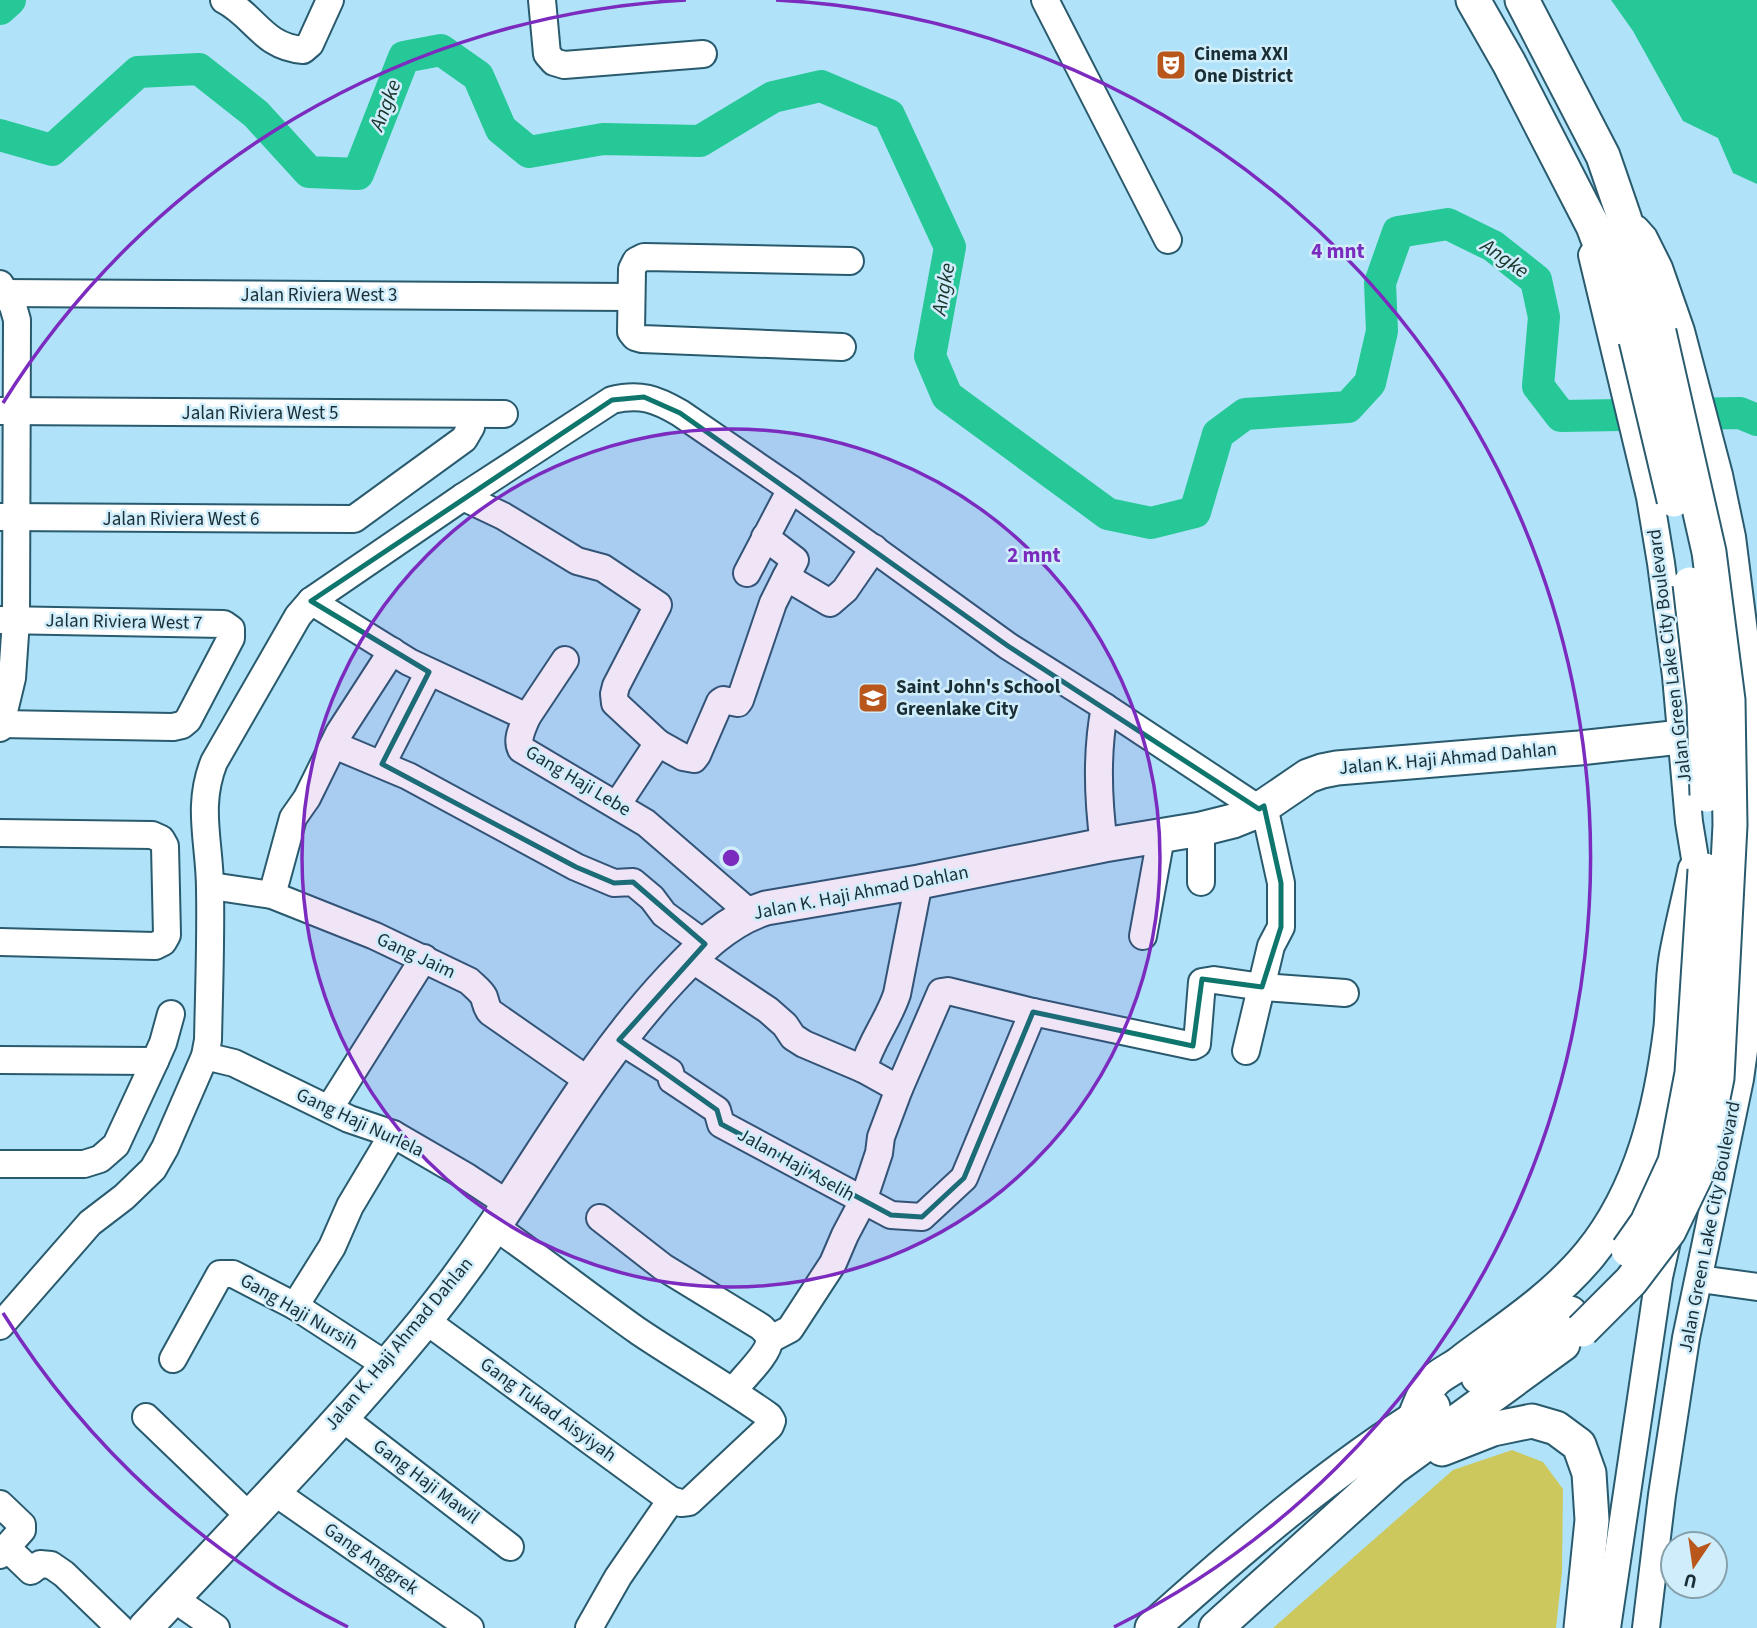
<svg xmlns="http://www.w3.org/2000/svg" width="1757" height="1628" font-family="'Source Sans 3',sans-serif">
  <rect width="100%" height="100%" fill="#b0e3f9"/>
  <polygon fill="#cdc85e" points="1512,1450 1543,1462 1563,1489 1562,1572 1556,1628 1273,1628 1453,1470"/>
  <polygon fill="#26c897" points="1611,0 1757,0 1757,184 1733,173 1718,138 1683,121 1633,31"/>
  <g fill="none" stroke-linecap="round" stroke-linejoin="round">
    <g stroke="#26c897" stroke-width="32">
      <polyline points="0,9 10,0"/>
      <polyline points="0,135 52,150 138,72 199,69 256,114 309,172 358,174 404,57 441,50 478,76 501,129 529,152 603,139 700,141 773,97 821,86 889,115 950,247 930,356 947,396 1108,514 1151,523 1195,512 1218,434 1245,414 1348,407 1370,383 1382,331 1380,283 1398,232 1448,224 1493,246 1536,280 1544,317 1538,386 1561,416 1740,413 1757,420"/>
    </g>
    <g stroke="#295a6d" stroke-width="30">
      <g id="minor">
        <path d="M224 0C255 16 263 47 303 50L310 44 330 0"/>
        <polyline points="542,0 547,54 554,62 564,65 703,54"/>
        <polyline points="1045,0 1168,240"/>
        <polyline points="1636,229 1644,238 1659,268 1681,331 1719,475 1732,537 1745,640 1754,729 1756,810 1753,954 1748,1022 1740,1079 1686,1338 1662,1495 1646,1628"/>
        <polyline points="1592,255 1650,497 1661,563 1676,676 1689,822 1700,889"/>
        <polyline points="0,284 13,306 17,320 16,620 12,678 0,728"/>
        <polyline points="0,293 631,297"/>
        <polyline points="842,347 642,339 635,337 631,332 632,269 636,261 644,257 850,261"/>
        <polyline points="0,411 504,414"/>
        <polyline points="463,497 503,516 577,561 603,568 658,605 616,686 614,694 615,703 658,743 617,805"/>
        <polyline points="0,517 354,519 464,439 471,427 473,414"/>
        <polyline points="765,537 795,560 786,577"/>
        <polyline points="747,573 791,489"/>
        <path d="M311 601 409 662 527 717C523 727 516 739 521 749L646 823 750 913"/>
        <polyline points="0,620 224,624 231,629 231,638 188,720 182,725 173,727 0,724"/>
        <polyline points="527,717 565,660"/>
        <polyline points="658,743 683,757 694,759 697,755 720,702 723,700 738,703 740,700 773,603 786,577 830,603 845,590 874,548"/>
        <polyline points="334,745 408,776 576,867 614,883 633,882 652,898 664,914 705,944"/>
        <polyline points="382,764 429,672"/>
        <polyline points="1201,829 1201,882"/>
        <polyline points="0,833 152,835 161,839 165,846 167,935 163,942 155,946 0,942"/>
        <path d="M1104 845C1098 800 1096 752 1105 707"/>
        <path d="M211 886 272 895 375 936 469 981C474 986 481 991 484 997 486 1003 486 1007 490 1012L589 1081"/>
        <polyline points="272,895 293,818 307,798 339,733 392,651"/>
        <polyline points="1143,936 1161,837"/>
        <polyline points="690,958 768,1010 785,1025 793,1037 804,1044 863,1069 899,1089"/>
        <polyline points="619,1040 670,1072 672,1080 717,1110 721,1124 891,1215 922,1217 964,1178 1033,1012"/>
        <polyline points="1246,1051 1271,946 1281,927 1281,883 1264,806"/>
        <polyline points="205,1056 234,1063 349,1119 393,1134 467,1177 508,1204"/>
        <polyline points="0,1060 155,1061"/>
        <path d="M863 1069C871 1041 888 1021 897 994L919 882"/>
        <polyline points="329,1109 424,958"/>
        <polyline points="0,1164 84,1164 100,1159 116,1145 155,1061 163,1043 171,1014"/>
        <path d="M600 1218 663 1267 761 1327C765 1331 769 1334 769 1341 769 1354 742 1379 733 1391"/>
        <polyline points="1700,1279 1757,1287"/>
        <polyline points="295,1306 332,1247 350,1206 393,1134"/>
        <path d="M425 1320 671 1500 681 1503 689 1502 770 1426 772 1421 769 1416C727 1386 681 1360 638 1331 590 1297 543 1260 494 1226"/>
        <path d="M0 1326 90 1223 124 1197 153 1169 165 1148 205 1056 208 1040C209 990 211 939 210 889 210 843 196 807 214 762L298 616 311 601 463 497 612 400C640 393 656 399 680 413L791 489 1008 646 1105 707 1259 809"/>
        <polyline points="769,1340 790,1329 833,1263 845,1235 863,1201 879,1153 881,1137 899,1089 941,992 948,991 1033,1012 1193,1046 1197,1044 1202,982 1214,980 1262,987 1345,993"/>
        <polyline points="173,1359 220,1274 233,1274 295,1306 386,1365"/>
        <polyline points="146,1417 249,1516"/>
        <polyline points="341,1417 510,1547"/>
        <polyline points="273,1491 470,1628"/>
        <polyline points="0,1504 22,1525 22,1530 0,1555"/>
        <polyline points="7,1548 31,1571 40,1564 51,1565 64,1574 120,1628"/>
        <polyline points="173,1598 216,1628"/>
        <polyline points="589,1628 618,1577 671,1500"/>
        <polyline points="1607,1628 1659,1277 1668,1237"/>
      </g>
    </g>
    <g stroke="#295a6d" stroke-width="37">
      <g id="major">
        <polyline points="1473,0 1509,63 1593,226 1636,340"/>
        <polyline points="1522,0 1603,156 1624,217 1659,332"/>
        <polyline points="1478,1377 1570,1313"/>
        <path d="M1414 1419C1419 1407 1424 1391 1434 1381 1442 1373 1455 1368 1464 1360 1507 1328 1555 1297 1590 1254 1642 1190 1661 1108 1671 1027 1673 1005 1672 981 1676 958 1681 929 1689 899 1695 870"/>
        <polyline points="1442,1449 1493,1429 1532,1421 1556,1428 1579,1445 1589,1473 1592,1520 1581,1628"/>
        <path d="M145 1628C239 1528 336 1429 423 1323 448 1292 473 1258 495 1225 551 1141 601 1054 670 980 698 950 727 920 766 908L919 882 1104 845 1201 829 1233 821 1248 815 1264 806 1308 776 1322 771 1337 768 1579 748 1757 729"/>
        <path d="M1152 1628C1241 1548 1331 1470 1433 1407"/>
        <polyline points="1216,1628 1393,1468 1563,1344"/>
      </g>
    </g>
    <use href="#minor" stroke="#fff" stroke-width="26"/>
    <use href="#major" stroke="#fff" stroke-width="33"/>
    <g stroke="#295a6d" stroke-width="37" stroke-linecap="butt">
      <g id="major-bridge">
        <polyline points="1636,340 1674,500"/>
        <polyline points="1690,584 1704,704 1707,795"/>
        <polyline points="1628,1250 1647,1223 1675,1162 1692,1073 1705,870"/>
        <polyline points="1582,1330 1631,1281 1669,1231 1698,1171 1717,1078 1730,825 1728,700 1709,552 1659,332"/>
      </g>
    </g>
    <use href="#major-bridge" stroke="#fff" stroke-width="33"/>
  </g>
  <path fill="none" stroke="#0f766e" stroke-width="5" stroke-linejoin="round" d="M644 397 680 413 1008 646 1259 809 1264 806 1281 883V927L1262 987 1202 979 1193 1046 1033 1012 964 1178 922 1217 891 1215 721 1124 717 1110 619 1040 705 944 633 882 614 883 576 867 382 764 429 672 311 601 612 400Z"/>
  <circle cx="731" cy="858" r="429" fill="#7b2cbf" fill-opacity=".12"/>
  <g fill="none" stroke="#7b2cbf" stroke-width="3.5">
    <circle cx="731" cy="858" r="429"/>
    <path d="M348 1627A859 859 0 0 1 3 1313M3 403A859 859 0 0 1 686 0M776 0A859 859 0 0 1 1114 1627"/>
  </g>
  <defs>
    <g id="theatre-square" transform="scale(1.575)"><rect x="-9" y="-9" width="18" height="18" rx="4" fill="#b8561c" stroke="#cfedfa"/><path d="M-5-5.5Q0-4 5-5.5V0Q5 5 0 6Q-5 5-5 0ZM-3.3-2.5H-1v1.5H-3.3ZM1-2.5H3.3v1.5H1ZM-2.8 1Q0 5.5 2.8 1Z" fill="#fff"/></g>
    <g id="school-square" transform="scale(1.575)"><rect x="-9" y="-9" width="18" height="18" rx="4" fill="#b8561c" stroke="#cfedfa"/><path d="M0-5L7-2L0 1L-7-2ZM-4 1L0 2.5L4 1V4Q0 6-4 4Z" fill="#fff"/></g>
  </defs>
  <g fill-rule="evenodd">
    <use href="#theatre-square" x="1171" y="65"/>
    <use href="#school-square" x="873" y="698"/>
  </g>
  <g text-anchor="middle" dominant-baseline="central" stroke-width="5" stroke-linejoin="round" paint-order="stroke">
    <g font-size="19" font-weight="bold" fill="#1a2e36" stroke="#cfedfa" text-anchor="start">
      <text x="1194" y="54">Cinema XXI<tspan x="1194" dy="22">One District</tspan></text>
      <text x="896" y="687">Saint John's School<tspan x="896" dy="22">Greenlake City</tspan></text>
    </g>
    <g font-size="19" fill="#1a2e36" stroke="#cfedfa">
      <text x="319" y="295">Jalan Riviera West 3</text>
      <text x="260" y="413">Jalan Riviera West 5</text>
      <text x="181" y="519">Jalan Riviera West 6</text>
      <text transform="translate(124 622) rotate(1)">Jalan Riviera West 7</text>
      <text transform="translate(1670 656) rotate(-97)">Jalan Green Lake City Boulevard</text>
      <text transform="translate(1448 759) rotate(-5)">Jalan K. Haji Ahmad Dahlan</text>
      <text transform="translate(578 781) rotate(31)">Gang Haji Lebe</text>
      <text transform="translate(861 893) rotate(-11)">Jalan K. Haji Ahmad Dahlan</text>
      <text transform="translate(416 956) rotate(25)">Gang Jaim</text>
      <text transform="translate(360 1123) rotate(25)">Gang Haji Nurlela</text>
      <text transform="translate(796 1165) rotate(29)">Jalan Haji Aselih</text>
      <text transform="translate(1710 1227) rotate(-79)">Jalan Green Lake City Boulevard</text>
      <text transform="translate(299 1312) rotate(30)">Gang Haji Nursih</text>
      <text transform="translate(399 1344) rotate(-50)">Jalan K. Haji Ahmad Dahlan</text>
      <text transform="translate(548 1410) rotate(36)">Gang Tukad Aisyiyah</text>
      <text transform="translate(426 1482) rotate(37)">Gang Haji Mawil</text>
      <text transform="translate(371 1559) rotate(35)">Gang Anggrek</text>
    </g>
    <g font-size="21" font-style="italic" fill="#1b3329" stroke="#cfedfa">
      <text transform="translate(385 105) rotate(-69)">Angke</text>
      <text transform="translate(1505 258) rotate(35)">Angke</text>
      <text transform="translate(943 289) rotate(-80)">Angke</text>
    </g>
  </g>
  <circle cx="731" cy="858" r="10" fill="#7b2cbf" stroke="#cfedfa" stroke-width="3.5"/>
  <g font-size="21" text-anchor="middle" font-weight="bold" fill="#7b2cbf" stroke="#cfedfa" stroke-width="5" stroke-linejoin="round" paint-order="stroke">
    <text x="1338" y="258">4 mnt</text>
    <text x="1034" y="562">2 mnt</text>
  </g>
  <g transform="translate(1694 1565) rotate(193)"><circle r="33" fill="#cfedfa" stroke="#87a1ac" stroke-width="2"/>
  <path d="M0-5L12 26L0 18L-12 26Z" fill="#b8561c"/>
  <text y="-10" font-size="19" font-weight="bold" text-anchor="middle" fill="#1a2e36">U</text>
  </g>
</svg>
